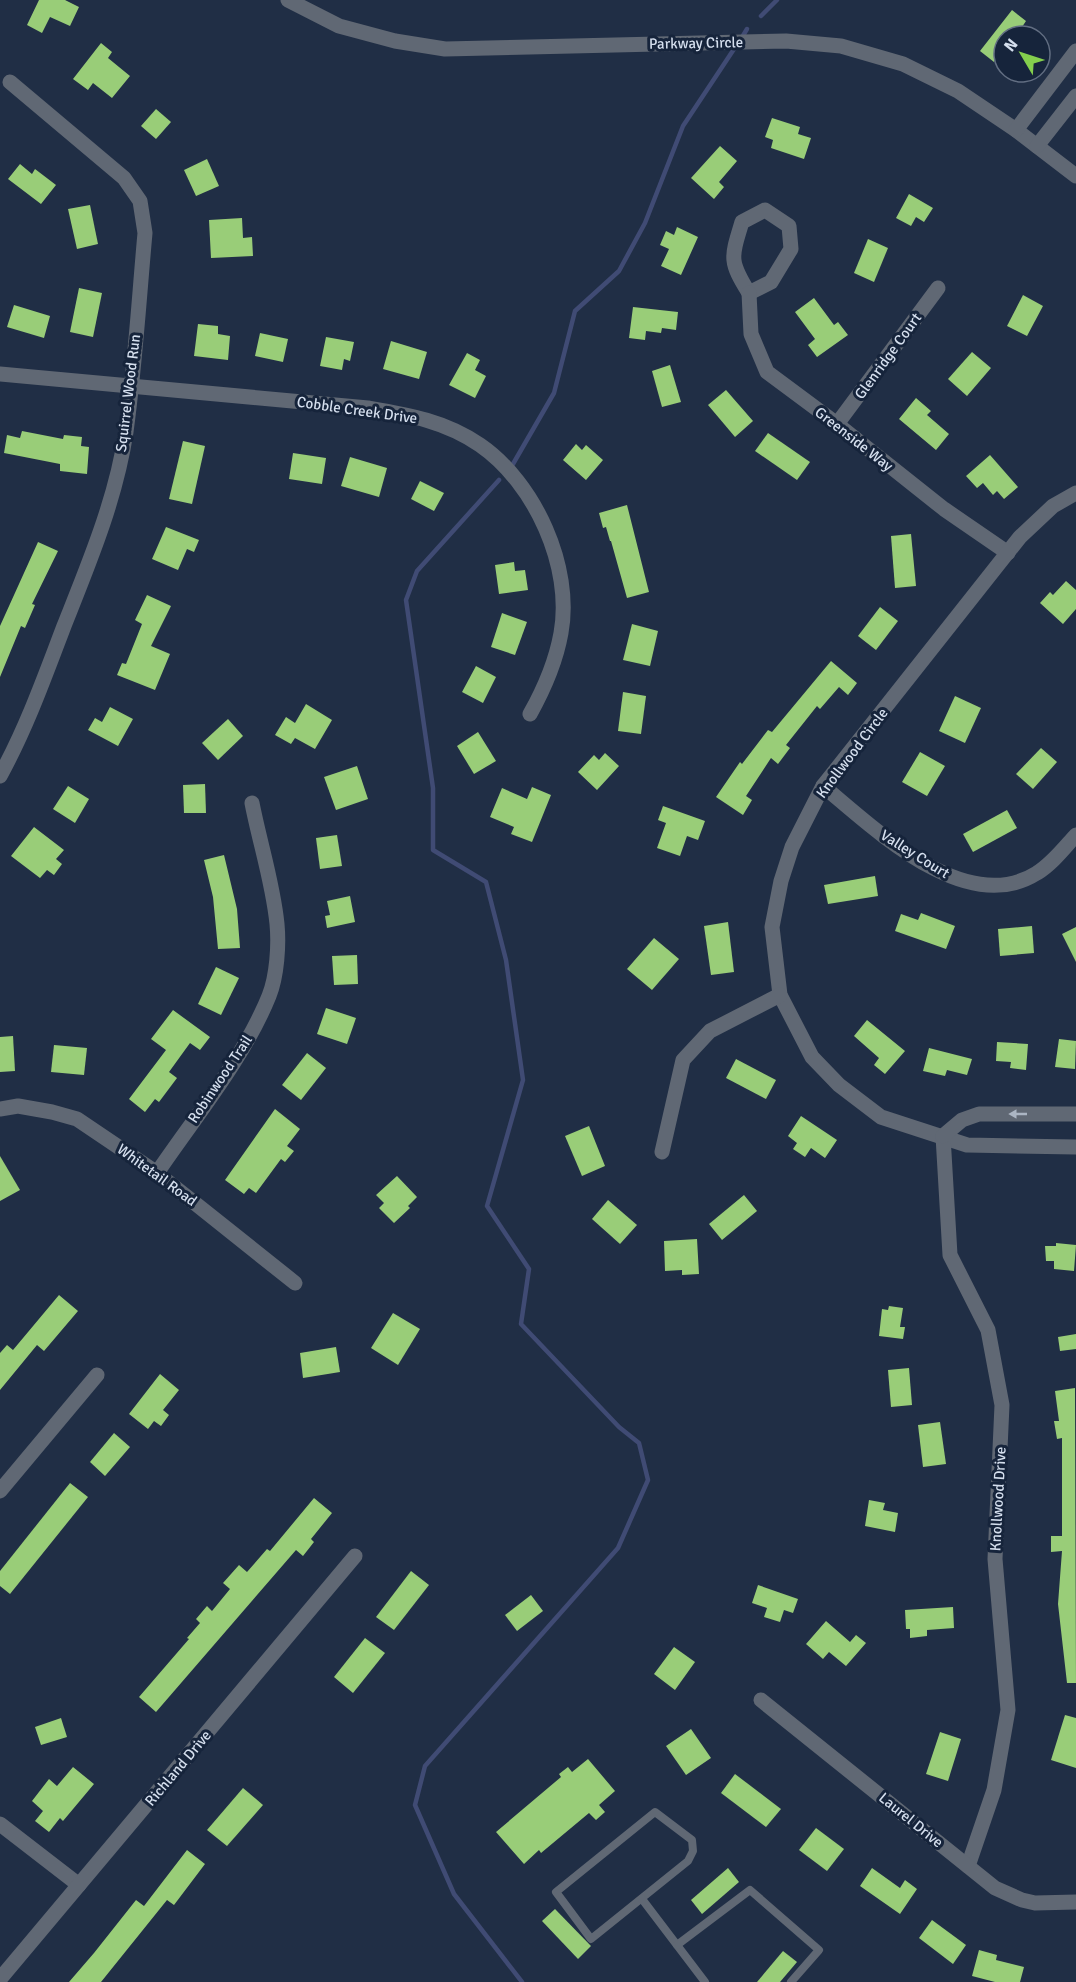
<svg xmlns="http://www.w3.org/2000/svg" width="1076" height="1982" font-family="Signika,sans-serif">
  <rect width="100%" height="100%" fill="#202e45"/>
  <g fill="none" stroke-linecap="round" stroke-linejoin="round">
    <g stroke="#404b74" stroke-width="4.5">
      <polyline points="761,16 777,0"/>
      <polyline points="741,39 747,29"/>
      <polyline points="513,464 554,393 575,311 619,271 645,223 683,126 736,46"/>
      <polyline points="499,480 417,571 406,600 433,788 433,850 486,882 506,960 523,1080 487,1206 529,1269 521,1324 619,1427 639,1443 648,1480 618,1548 425,1766 415,1805 454,1894 522,1982"/>
    </g>
  </g>
  <g fill="#99cd78">
    <polygon points="39,0 65,0 79,7 70,26 50,17 42,33 27,25"/>
    <polygon points="1012,10 1026,21 1022,27 1035,36 1004,36 1004,50 994,62 980,51"/>
    <polygon points="101,43 112,52 108,58 130,76 112,98 93,83 88,90 73,79"/>
    <polygon points="156,109 171,122 156,139 141,126"/>
    <polygon points="772,118 800,127 798,134 811,138 804,159 771,148 773,140 765,137"/>
    <polygon points="720,146 737,161 719,182 724,187 714,199 691,178"/>
    <polygon points="207,159 219,186 196,196 184,170"/>
    <polygon points="20,164 32,174 35,169 56,185 41,204 8,179"/>
    <polygon points="909,194 933,208 924,222 916,217 911,226 896,218"/>
    <polygon points="90,205 98,244 77,249 68,209"/>
    <polygon points="242,218 243,238 252,237 253,256 211,258 209,220"/>
    <polygon points="677,227 698,237 681,275 661,266 669,249 660,245 666,231 674,235"/>
    <polygon points="868,239 888,248 874,282 854,273"/>
    <polygon points="79,288 102,293 93,337 70,332"/>
    <polygon points="1023,295 1043,306 1027,336 1007,326"/>
    <polygon points="814,298 834,325 838,322 848,335 817,357 808,345 815,339 795,312"/>
    <polygon points="14,305 50,316 44,338 7,327"/>
    <polygon points="633,307 678,312 676,330 662,328 661,333 646,331 645,340 629,338"/>
    <polygon points="198,324 218,326 218,334 230,336 228,360 194,356"/>
    <polygon points="260,333 288,339 283,362 255,356"/>
    <polygon points="326,337 354,342 350,361 344,359 342,370 320,366"/>
    <polygon points="391,341 427,352 419,379 383,369"/>
    <polygon points="972,352 991,368 967,396 948,379"/>
    <polygon points="467,353 480,360 475,370 486,376 475,398 449,385"/>
    <polygon points="670,365 681,402 662,407 652,371"/>
    <polygon points="726,390 753,421 735,437 708,405"/>
    <polygon points="916,398 931,411 927,415 949,434 936,450 899,419"/>
    <polygon points="22,431 63,439 64,435 82,437 81,446 89,447 87,474 60,471 60,464 4,453 7,435 20,438"/>
    <polygon points="768,433 810,462 797,480 755,451"/>
    <polygon points="183,441 205,446 192,504 169,499"/>
    <polygon points="576,444 582,450 586,445 603,460 586,480 563,460"/>
    <polygon points="293,453 326,458 322,484 289,479"/>
    <polygon points="990,455 1018,487 1004,499 997,491 993,495 983,483 977,488 966,476"/>
    <polygon points="350,457 387,468 379,497 341,486"/>
    <polygon points="420,481 444,493 434,511 411,499"/>
    <polygon points="627,505 649,592 627,598 611,541 610,541 606,527 603,528 599,513"/>
    <polygon points="166,527 199,540 194,552 187,549 178,570 152,559"/>
    <polygon points="911,534 916,586 895,588 891,536"/>
    <polygon points="38,542 58,551 32,604 35,605 25,628 21,626 0,677 0,626"/>
    <polygon points="514,562 515,571 525,570 528,590 499,594 495,565"/>
    <polygon points="1066,581 1076,590 1076,609 1063,624 1040,603 1050,592 1053,595"/>
    <polygon points="147,595 171,606 151,646 170,654 155,690 117,675 122,663 126,664 142,624 135,620"/>
    <polygon points="880,607 898,621 876,650 858,636"/>
    <polygon points="502,613 527,622 515,655 491,647"/>
    <polygon points="632,624 658,631 650,666 623,660"/>
    <polygon points="831,661 857,683 848,695 839,687 820,709 817,706 786,745 790,748 778,764 771,758 746,796 752,800 743,815 716,797 740,762 742,764 768,730 772,732"/>
    <polygon points="476,666 496,677 483,703 462,692"/>
    <polygon points="623,692 646,696 641,734 618,731"/>
    <polygon points="955,696 981,708 965,743 939,731"/>
    <polygon points="306,704 332,720 315,749 295,738 291,744 275,735 286,717 295,723"/>
    <polygon points="110,707 133,719 118,746 88,730 95,718 102,722"/>
    <polygon points="228,719 243,736 218,760 202,743"/>
    <polygon points="478,732 496,761 474,774 457,746"/>
    <polygon points="1041,748 1057,762 1033,789 1016,774"/>
    <polygon points="920,752 945,766 927,796 902,782"/>
    <polygon points="605,753 619,766 597,790 578,772 594,755 599,760"/>
    <polygon points="357,766 368,799 336,810 324,777"/>
    <polygon points="205,784 206,813 184,813 183,785"/>
    <polygon points="68,786 89,799 75,823 53,809"/>
    <polygon points="532,787 551,795 532,842 511,834 514,827 490,817 502,788 527,799"/>
    <polygon points="663,806 705,821 698,840 687,836 680,856 657,848 666,823 658,820"/>
    <polygon points="1007,810 1017,828 973,852 963,834"/>
    <polygon points="34,827 64,850 56,859 62,864 54,875 47,870 40,878 11,856"/>
    <polygon points="337,835 342,866 320,869 316,838"/>
    <polygon points="224,855 237,909 240,948 218,949 213,897 204,860"/>
    <polygon points="875,876 878,896 828,904 824,885"/>
    <polygon points="350,896 355,922 327,928 325,916 330,915 327,901"/>
    <polygon points="921,913 955,926 946,949 895,931 901,914 918,920"/>
    <polygon points="728,922 734,972 711,975 704,926"/>
    <polygon points="1032,926 1034,953 1000,956 998,929"/>
    <polygon points="1076,927 1076,962 1062,934"/>
    <polygon points="654,938 679,959 652,990 627,969"/>
    <polygon points="357,955 358,984 334,985 332,956"/>
    <polygon points="216,967 239,978 221,1015 198,1004"/>
    <polygon points="326,1008 356,1018 347,1044 317,1034"/>
    <polygon points="173,1010 210,1037 200,1050 190,1043 169,1072 177,1078 159,1102 155,1099 145,1112 129,1099 166,1050 151,1039"/>
    <polygon points="867,1020 905,1051 885,1074 874,1065 879,1058 854,1036"/>
    <polygon points="13,1036 15,1071 0,1072 0,1037"/>
    <polygon points="1059,1039 1076,1041 1075,1069 1055,1067"/>
    <polygon points="997,1042 1028,1044 1026,1070 1010,1068 1011,1062 996,1061"/>
    <polygon points="54,1045 87,1048 84,1075 51,1072"/>
    <polygon points="929,1048 972,1059 967,1075 947,1070 945,1076 923,1071"/>
    <polygon points="307,1053 326,1068 301,1100 282,1085"/>
    <polygon points="736,1059 776,1080 766,1099 726,1078"/>
    <polygon points="275,1109 300,1129 287,1146 294,1151 285,1162 281,1159 256,1193 249,1188 244,1194 225,1180"/>
    <polygon points="801,1116 837,1140 825,1158 811,1148 805,1157 793,1149 797,1143 788,1136"/>
    <polygon points="589,1126 605,1166 582,1176 565,1136"/>
    <polygon points="0,1156 20,1190 0,1201"/>
    <polygon points="397,1176 417,1197 408,1206 410,1208 394,1223 379,1208 384,1203 376,1195"/>
    <polygon points="744,1195 757,1211 722,1240 709,1224"/>
    <polygon points="608,1200 637,1225 620,1244 592,1219"/>
    <polygon points="697,1239 699,1274 682,1275 682,1270 665,1271 664,1241"/>
    <polygon points="1056,1243 1076,1245 1074,1271 1054,1269 1054,1261 1046,1261 1045,1246 1056,1246"/>
    <polygon points="59,1295 78,1311 44,1351 37,1345 0,1390 0,1353 7,1345 13,1350"/>
    <polygon points="889,1306 903,1308 900,1327 905,1327 903,1339 879,1336 882,1309 888,1310"/>
    <polygon points="393,1313 420,1329 398,1365 371,1348"/>
    <polygon points="1076,1334 1076,1349 1060,1351 1058,1337"/>
    <polygon points="336,1347 340,1372 303,1378 300,1353"/>
    <polygon points="909,1368 912,1405 891,1407 888,1370"/>
    <polygon points="160,1374 179,1390 163,1410 169,1415 161,1426 154,1421 148,1429 129,1414"/>
    <polygon points="1075,1388 1076,1683 1067,1683 1058,1604 1062,1551 1051,1552 1051,1536 1062,1536 1062,1438 1057,1439 1054,1421 1059,1421 1055,1391"/>
    <polygon points="940,1422 946,1464 923,1467 918,1425"/>
    <polygon points="114,1433 130,1447 105,1476 90,1462"/>
    <polygon points="70,1483 88,1497 10,1594 0,1586 0,1571"/>
    <polygon points="314,1498 332,1513 311,1539 314,1542 303,1556 296,1550 156,1712 139,1697 189,1639 187,1638 200,1623 196,1619 207,1606 212,1611 230,1589 223,1583 239,1565 247,1572 267,1549 270,1551"/>
    <polygon points="869,1500 885,1503 883,1510 898,1513 895,1532 865,1526"/>
    <polygon points="411,1571 429,1585 394,1630 376,1617"/>
    <polygon points="758,1585 798,1599 793,1613 784,1610 780,1622 764,1617 767,1608 752,1603"/>
    <polygon points="531,1595 543,1611 517,1631 505,1615"/>
    <polygon points="953,1607 954,1628 927,1630 927,1636 910,1638 910,1629 906,1629 905,1610"/>
    <polygon points="826,1621 850,1642 856,1635 866,1643 846,1666 829,1652 823,1659 806,1644"/>
    <polygon points="365,1638 385,1653 353,1693 334,1677"/>
    <polygon points="674,1647 695,1662 675,1690 654,1674"/>
    <polygon points="1065,1715 1076,1718 1076,1768 1051,1760"/>
    <polygon points="61,1718 67,1737 41,1745 35,1727"/>
    <polygon points="691,1729 711,1758 686,1775 666,1746"/>
    <polygon points="940,1732 961,1739 948,1781 926,1774"/>
    <polygon points="588,1759 615,1791 599,1805 605,1812 596,1820 589,1813 541,1853 539,1850 524,1864 496,1832 561,1777 559,1774 568,1767 572,1772"/>
    <polygon points="73,1767 94,1784 63,1821 60,1818 49,1832 35,1821 43,1811 32,1801 49,1779 57,1786"/>
    <polygon points="735,1774 781,1809 766,1827 721,1793"/>
    <polygon points="243,1788 263,1805 227,1846 207,1830"/>
    <polygon points="816,1828 844,1849 827,1871 799,1850"/>
    <polygon points="187,1850 205,1864 174,1905 167,1900 101,1982 69,1982 94,1953 136,1900 144,1906"/>
    <polygon points="728,1868 739,1882 702,1914 691,1900"/>
    <polygon points="872,1868 900,1888 905,1880 917,1889 900,1914 860,1886"/>
    <polygon points="555,1909 591,1946 578,1959 542,1921"/>
    <polygon points="932,1920 966,1945 953,1964 919,1938"/>
    <polygon points="979,1950 997,1955 996,1960 1024,1967 1020,1982 995,1982 972,1976"/>
    <polygon points="783,1951 797,1962 780,1982 757,1982"/>
  </g>
  <g fill="none" stroke-linecap="round" stroke-linejoin="round">
    <g stroke="#606874" stroke-width="8">
      <polygon points="655,1812 692,1840 693,1851 688,1861 591,1939 556,1892"/>
      <polyline points="642,1899 705,1982"/>
      <polyline points="677,1945 750,1890 819,1950 791,1982"/>
    </g>
    <g stroke="#606874" stroke-width="15">
      <polyline points="288,0 339,26 395,41 445,49 786,41 841,46 903,64 958,91 1016,130 1076,176"/>
      <polyline points="1016,130 1076,51"/>
      <polyline points="1037,146 1076,96"/>
      <path d="M765 210 789 226 791 249 771 282 749 293C729 261 731 258 742 222Z"/>
      <polyline points="749,293 751,334 767,372 837,424 944,509 1008,553"/>
      <path d="M0 374 368 408C409 415 445 421 480 445 535 483 573 567 561 633 556 661 544 689 530 714"/>
      <polyline points="837,424 938,288"/>
      <polyline points="1076,493 1053,506 1020,537 823,786 792,847 781,881 772,927 780,995 812,1057 839,1085 881,1117 967,1145 1076,1147"/>
      <path d="M0 776C26 729 45 676 64 626 89 563 116 499 126 432 135 366 139 299 145 233L140 201 124 178 10 82"/>
      <path d="M823 786C875 829 966 918 1037 873 1052 864 1065 847 1076 835"/>
      <polyline points="0,1109 18,1106 52,1112 77,1119 157,1173 295,1283"/>
      <polyline points="943,1136 950,1255 988,1330 1002,1405 995,1559 1008,1710 994,1790 968,1866"/>
      <polyline points="943,1136 962,1120 979,1114 1076,1114"/>
      <polyline points="662,1152 683,1060 710,1031 780,995"/>
      <path d="M157 1173C195 1117 244 1058 269 996 277 976 279 945 277 924 273 883 260 844 252 803"/>
      <polyline points="0,1491 97,1375"/>
      <polyline points="761,1700 995,1888 1022,1900 1035,1903 1076,1902"/>
      <polyline points="0,1824 79,1885"/>
      <polyline points="0,1979 355,1556"/>
    </g>
  </g>
  <defs><path id="oneway-solid" d="M-6-.8H1V-3.2L6.5 0L1 3.2V.8H-6Z" transform="scale(1.5)"/></defs>
  <use fill="#abb5c3" href="#oneway-solid" transform="translate(1018 1114) rotate(-180)"/>
  <g text-anchor="middle" dominant-baseline="central" stroke-width="6" stroke-linejoin="round" paint-order="stroke">
    <g font-size="15" fill="#d4deed" stroke="#16243b">
      <text transform="translate(696 43) rotate(-1)">Parkway Circle</text>
      <text transform="translate(888 356) rotate(-54)">Glenridge Court</text>
      <text transform="translate(128 393) rotate(-83)">Squirrel Wood Run</text>
      <text transform="translate(357 410) rotate(8)">Cobble Creek Drive</text>
      <text transform="translate(854 439) rotate(38)">Greenside Way</text>
      <text transform="translate(852 753) rotate(-53)">Knollwood Circle</text>
      <text transform="translate(915 854) rotate(32)">Valley Court</text>
      <text transform="translate(220 1079) rotate(-56)">Robinwood Trail</text>
      <text transform="translate(157 1175) rotate(36)">Whitetail Road</text>
      <text transform="translate(998 1499) rotate(-87)">Knollwood Drive</text>
      <text transform="translate(178 1768) rotate(-50)">Richland Drive</text>
      <text transform="translate(911 1820) rotate(39)">Laurel Drive</text>
    </g>
  </g>
  <g transform="translate(1022 54) rotate(309)"><circle r="28" fill="#16243b" stroke="#626e82" stroke-width="1.5"/>
  <path d="M0-4.5L10 22L0 15L-10 22Z" fill="#84cf4d"/>
  <text y="-9" font-size="16" font-weight="bold" text-anchor="middle" fill="#d4deed">N</text>
  </g>
</svg>
